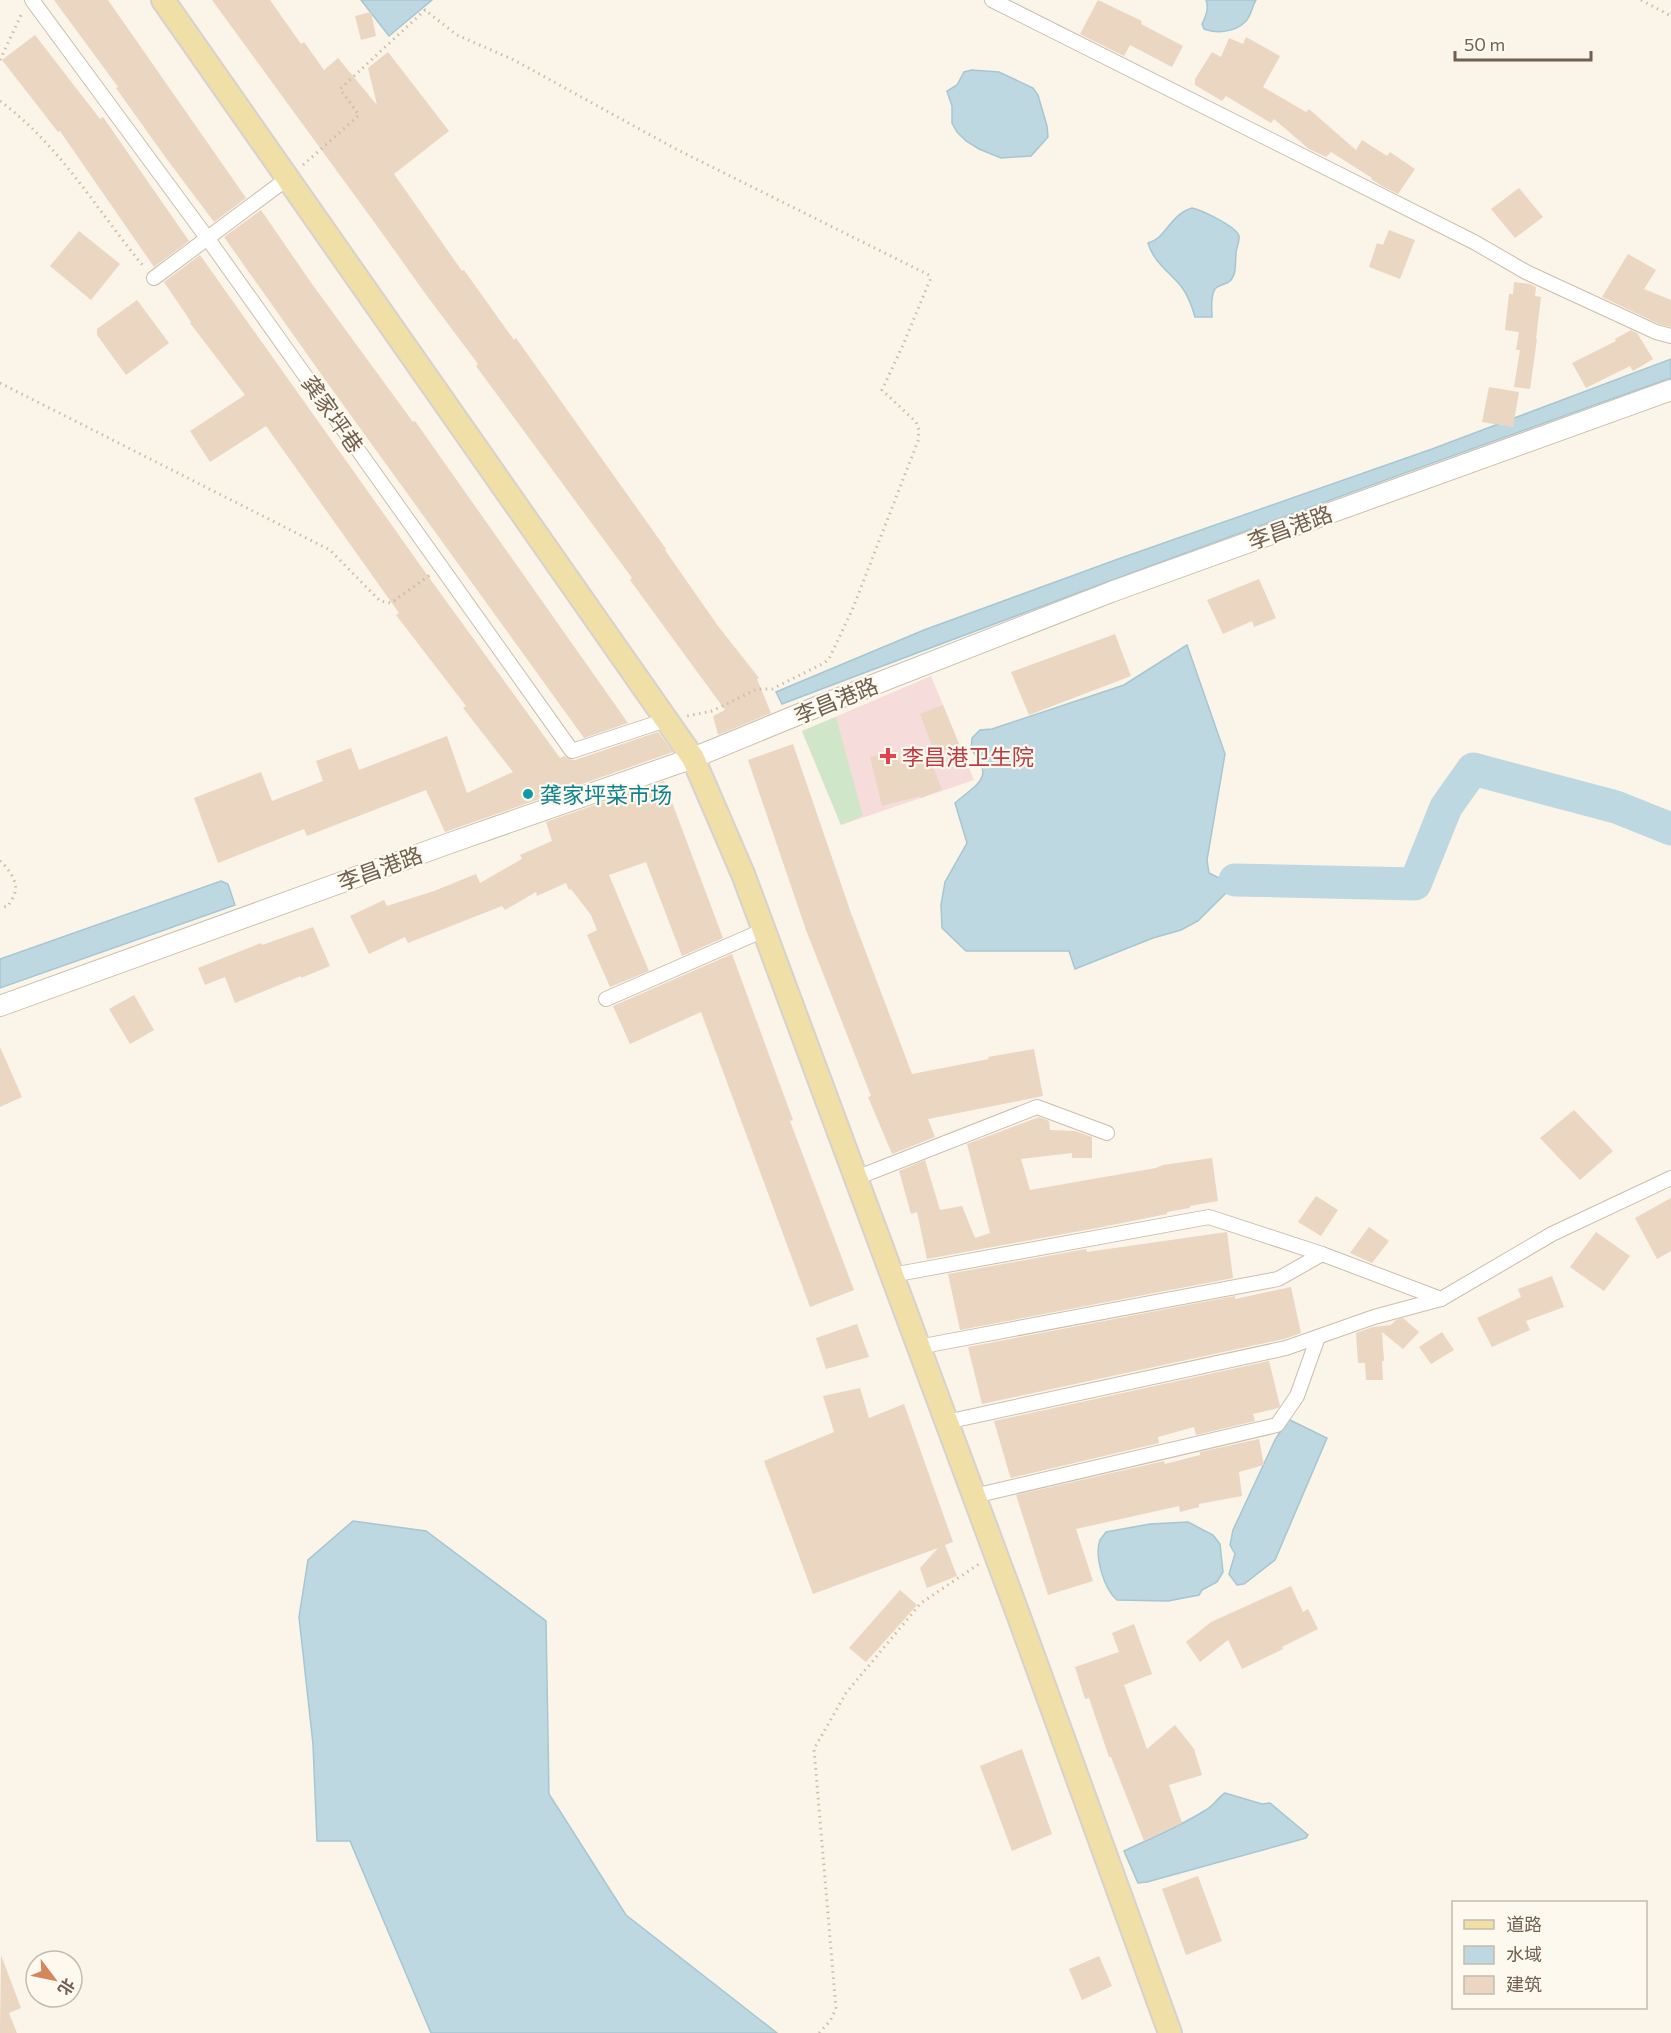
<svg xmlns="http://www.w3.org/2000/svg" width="1671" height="2033" font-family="Commissioner,'Noto Sans SC',sans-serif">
  <rect width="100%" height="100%" fill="#faf5e8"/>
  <polygon fill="#f7dcdc" points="931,676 974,780 841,825 802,731"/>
  <polygon fill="#d0e6c8" points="836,717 863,816 841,825 802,731"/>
  <g fill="#bed8e1" stroke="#a6c6d2" stroke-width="1.5">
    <polygon points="361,0 432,0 389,36"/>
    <path d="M1206 0H1256C1252 6 1251 17 1245 22 1235 32 1217 34 1204 29L1202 24C1206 16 1209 9 1206 0Z"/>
    <polygon points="972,70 999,72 1033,88 1038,95 1047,126 1048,137 1031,156 1001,158 979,149 966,141 957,132 952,123 952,106 947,91 957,85 964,72"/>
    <path d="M1192 208C1202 210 1237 227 1239 236 1240 241 1236 248 1236 254 1235 262 1237 274 1230 281 1226 285 1219 284 1215 289 1210 296 1212 309 1212 317H1195C1192 306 1187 294 1181 286 1169 272 1153 261 1148 243 1167 238 1169 215 1192 208Z"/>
    <path d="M1671 359V378C1373 483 1077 592 782 704L776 692 924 630 1121 558 1432 449Z"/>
    <path d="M1187 645 1225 754 1207 860 1209 873 1217 877 1241 881 1228 891 1198 921 1181 930 1153 938 1075 969 1069 951H966L942 928 941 905 945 882 967 843 955 803C979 782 995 778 971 749L972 738 980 730 992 729 1124 685Z"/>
    <polygon points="221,881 228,884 235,905 0,988 0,959"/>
    <polygon points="1288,1419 1327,1438 1275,1560 1244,1584 1237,1585 1229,1574 1235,1554 1230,1545 1233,1530 1275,1440"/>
    <polygon points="353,1521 426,1531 546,1621 549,1794 626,1915 777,2033 431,2033 350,1841 317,1841 313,1744 299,1617 308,1560"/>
    <path d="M1188 1522 1213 1535 1220 1544 1223 1572 1217 1582 1202 1590 1199 1595 1168 1601 1117 1600C1104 1589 1094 1556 1100 1540 1102 1537 1104 1535 1106 1532L1150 1524Z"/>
    <path d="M1225 1793 1262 1804 1270 1803 1308 1835 1306 1838 1147 1882 1138 1883 1124 1851C1151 1838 1179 1827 1204 1811 1213 1807 1217 1798 1225 1793Z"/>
  </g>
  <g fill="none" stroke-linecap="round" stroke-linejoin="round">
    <polyline stroke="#bed8e1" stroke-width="33" points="1235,880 1415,884 1446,807 1473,769 1616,807 1671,829"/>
  </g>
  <g fill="#ead6c1">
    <polygon points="54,0 108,0 246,198 214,222 166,158 116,88 118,87"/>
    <polygon points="212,0 270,0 301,44 304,42 324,70 338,58 377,105 368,68 388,52 449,131 394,174 462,271 464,270 514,340 516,338 666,549 665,550 718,626 759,678 757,679 771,713 718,735 713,716 725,710 630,580 632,578 476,366 478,364 427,296 377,226"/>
    <polygon points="1098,0 1142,21 1141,24 1183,46 1172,67 1130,45 1124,56 1080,34"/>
    <polygon points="371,12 376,36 361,40 355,16"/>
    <polygon points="35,35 100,119 103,117 189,241 154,267 60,131 58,132 2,60"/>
    <polygon points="1246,37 1280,56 1263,87 1306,112 1309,109 1356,150 1362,140 1387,156 1390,152 1415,169 1398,194 1382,186 1371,179 1372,178 1331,152 1326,157 1309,149 1274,119 1271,123 1226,96 1222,101 1195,85 1195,79 1212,52 1221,57 1229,38 1243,44"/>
    <polygon points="1519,188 1543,217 1515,238 1491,209"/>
    <polygon points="261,210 312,284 413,422 415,421 628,723 584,738 326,381 224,237"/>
    <polygon points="1389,230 1415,240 1400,279 1369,267 1377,243 1383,245"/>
    <polygon points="79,231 120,264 91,300 50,266"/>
    <polygon points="1628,254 1656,270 1644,289 1671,300 1671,327 1659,324 1602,297"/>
    <polygon points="200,255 425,572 560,758 564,756 569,759 575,760 658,732 673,752 445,832 426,790 307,836 304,829 218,863 194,798 261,772 272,801 323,781 316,761 351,748 359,770 447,736 467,793 513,772 463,708 466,706 396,615 399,613 266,426 210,462 190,431 245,395 190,323 191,322 164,282"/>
    <polygon points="1514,282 1530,284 1536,287 1535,296 1541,297 1536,339 1537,339 1530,389 1514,387 1520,350 1516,350 1519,332 1505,330 1509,294 1513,294"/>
    <polygon points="137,300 169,343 126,375 97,335 97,329"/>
    <polygon points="1631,330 1637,333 1653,359 1633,371 1630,366 1586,388 1572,363 1616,341 1615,339"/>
    <polygon points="1489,387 1519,392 1513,427 1482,422"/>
    <polygon points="1259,579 1276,618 1254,627 1252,621 1223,634 1207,600"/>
    <polygon points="1115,634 1131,676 1029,715 1011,672"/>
    <polygon points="943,705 959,744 935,754 920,714"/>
    <polygon points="793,744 851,913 912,1074 989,1059 988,1057 1034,1049 1043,1096 928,1119 935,1137 892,1154 868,1097 871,1096 806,930 748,760"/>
    <polygon points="897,751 900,764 928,753 942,790 921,798 920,796 882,806 870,757"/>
    <polygon points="664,781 723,938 682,956 646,862 609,875 649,971 610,987 587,935 597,930 591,915 571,889 569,890 566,883 537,896 536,892 505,910 502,906 408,943 405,937 369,954 350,916 384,900 387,906 434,891 476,874 480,883 522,859 520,855 552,841 546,822"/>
    <polygon points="313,927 330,966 301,978 301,976 235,1003 225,977 205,985 198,968 261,943 262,945"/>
    <polygon points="732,954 793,1120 790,1121 854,1290 810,1307 701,1012 630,1044 613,1006"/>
    <polygon points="134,995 154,1030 130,1044 109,1009"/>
    <polygon points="0,1047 22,1097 0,1107"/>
    <polygon points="1574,1110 1613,1151 1580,1180 1540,1138"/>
    <polygon points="1039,1117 1049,1121 1050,1130 1075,1131 1092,1137 1092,1158 1072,1158 1072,1153 1021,1159 1030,1190 1156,1168 1163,1165 1212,1158 1218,1201 1190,1206 1190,1208 1167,1212 1167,1214 1102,1227 927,1259 917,1212 911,1214 899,1171 925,1160 940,1210 962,1206 975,1238 990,1233 967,1144"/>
    <polygon points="1316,1196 1338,1210 1321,1236 1298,1222"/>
    <polygon points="1671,1198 1671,1251 1657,1259 1635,1218"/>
    <polygon points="1369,1227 1389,1241 1372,1263 1350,1253"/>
    <polygon points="1227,1232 1233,1278 960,1330 948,1274 1086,1249 1087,1252"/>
    <polygon points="1596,1232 1630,1256 1604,1291 1570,1267"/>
    <polygon points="1552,1276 1564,1307 1526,1321 1530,1330 1492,1347 1477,1318 1521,1297 1518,1289"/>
    <polygon points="1291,1287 1301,1333 1284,1339 982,1404 968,1347 1235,1296 1235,1299"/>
    <polygon points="1403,1318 1419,1332 1403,1349 1382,1332 1384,1361 1382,1361 1383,1380 1366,1380 1365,1363 1358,1363 1356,1333 1373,1327 1391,1325 1396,1320"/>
    <polygon points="857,1324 869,1357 826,1369 816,1338"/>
    <polygon points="1442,1332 1454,1350 1431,1364 1419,1347"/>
    <polygon points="1269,1361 1280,1406 1278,1408 1253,1414 1255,1421 1196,1435 1194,1427 1158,1437 1159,1443 1011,1478 1009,1473 994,1421"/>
    <polygon points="860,1388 869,1418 904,1404 953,1542 945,1545 957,1576 927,1588 920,1568 938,1548 813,1594 764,1461 834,1432 823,1396"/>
    <polygon points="1259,1439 1264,1465 1239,1472 1242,1496 1199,1504 1199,1507 1180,1512 1179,1506 1076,1529 1093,1581 1048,1595 1016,1495 1164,1461 1165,1464 1200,1455 1200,1452"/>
    <polygon points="1291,1586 1303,1612 1308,1609 1318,1629 1282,1647 1283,1649 1242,1669 1228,1640 1200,1662 1186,1642 1211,1622"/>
    <polygon points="900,1590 917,1605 866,1662 849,1648"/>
    <polygon points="1134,1624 1152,1674 1124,1685 1147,1749 1175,1725 1194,1749 1202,1775 1169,1785 1182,1823 1144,1841 1111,1757 1109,1757 1089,1698 1085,1699 1075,1667 1119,1652 1112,1633"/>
    <polygon points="1022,1749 1052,1834 1012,1851 980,1766"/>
    <polygon points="1198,1876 1222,1941 1186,1955 1162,1889"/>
    <polygon points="1,1955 21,2008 9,2013 17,2033 0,2033"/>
    <polygon points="1099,1956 1112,1986 1082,2000 1069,1969"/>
  </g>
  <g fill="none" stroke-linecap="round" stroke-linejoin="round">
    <g stroke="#cbbeaf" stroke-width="16">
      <g id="street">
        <polyline points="32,0 208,239 572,751 666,720"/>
        <polyline points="992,0 1474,242 1526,272 1656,332 1671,336"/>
        <polyline points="154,278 288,178"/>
        <polyline points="606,999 764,930"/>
        <polyline points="856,1178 1037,1107 1107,1133"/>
        <polyline points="892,1275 1209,1217 1322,1254 1441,1299 1552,1234 1671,1178"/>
        <polyline points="918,1347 1278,1279 1322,1254"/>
        <polyline points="946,1422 1286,1348 1374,1317 1441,1299"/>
        <polyline points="974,1496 1277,1425 1297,1396 1318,1337"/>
      </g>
    </g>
    <g stroke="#cdbfad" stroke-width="22">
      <polyline id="secondary" points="0,1006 450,843 693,758 819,706 1111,592 1671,390"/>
    </g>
    <g stroke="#d7d2ce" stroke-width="26">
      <polyline id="primary" points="163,0 693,758 743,874 1018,1614 1170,2033"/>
    </g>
    <g stroke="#d1bca6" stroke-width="3" stroke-dasharray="1.5 4.5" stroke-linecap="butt">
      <polyline points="1641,0 1671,16"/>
      <polyline points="0,60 22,13"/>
      <path d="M0 101C60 145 98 212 145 268"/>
      <polyline points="303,165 359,115 340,89 425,10 457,35 514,60 674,148 929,275 930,280 903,345 882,390 916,422 919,430 918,441 853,608 829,659 824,663 772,689 757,689 712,711 687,716"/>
      <polyline points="0,383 330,550 380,601 391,603 430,575"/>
      <path d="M0 861C8 868 18 881 15 892 14 897 10 902 8 906L0 908"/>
      <polyline points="819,2033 830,2021 836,2009 814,1749 846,1693 921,1603 979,1564"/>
    </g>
    <use href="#street" stroke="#fff" stroke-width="14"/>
    <use href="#secondary" stroke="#fff" stroke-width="20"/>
    <use href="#primary" stroke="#f1dfa8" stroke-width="22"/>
  </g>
  <path fill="#e0444e" stroke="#fdf9ee" stroke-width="2" d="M885 747h6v6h6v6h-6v6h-6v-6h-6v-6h6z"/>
  <circle fill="#0f9aa8" stroke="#fdf9ee" stroke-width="2" cx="528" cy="794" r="6"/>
  <g text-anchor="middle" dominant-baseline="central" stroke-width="4.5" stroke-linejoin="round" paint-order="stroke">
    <g font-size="22" fill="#715f4f" stroke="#fdf9ee">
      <text transform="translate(333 414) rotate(55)">龚家坪巷</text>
      <text transform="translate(1290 527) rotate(-20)">李昌港路</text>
      <text transform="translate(836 700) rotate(-22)">李昌港路</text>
      <text transform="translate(380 868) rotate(-20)">李昌港路</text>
    </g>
    <g font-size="22" fill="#be3a42" stroke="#fdf9ee" text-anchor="start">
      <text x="902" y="756">李昌港卫生院</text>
    </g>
    <g font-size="22" fill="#0d838f" stroke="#fdf9ee" text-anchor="start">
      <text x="540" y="794">龚家坪菜市场</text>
    </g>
  </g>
  <rect x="1452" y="1901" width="195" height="108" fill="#fdf9ee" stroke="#c5bbae" stroke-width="1.5"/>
  <rect x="1464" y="1920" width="30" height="9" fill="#f1dfa8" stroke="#c5bbae" stroke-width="1.5"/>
  <text x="1506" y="1931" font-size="18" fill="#715f4f">道路</text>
  <rect x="1464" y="1946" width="30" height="18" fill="#bed8e1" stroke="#c5bbae" stroke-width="1.5"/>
  <text x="1506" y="1961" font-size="18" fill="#715f4f">水域</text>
  <rect x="1464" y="1976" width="30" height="18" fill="#ead6c1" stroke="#c5bbae" stroke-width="1.5"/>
  <text x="1506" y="1991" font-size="18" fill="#715f4f">建筑</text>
  <g transform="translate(54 1979) rotate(122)"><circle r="28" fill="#fdf9ee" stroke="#c5bbae" stroke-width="1.5"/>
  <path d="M0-4.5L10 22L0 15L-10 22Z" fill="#d6865b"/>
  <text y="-9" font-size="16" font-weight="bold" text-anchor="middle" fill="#715f4f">北</text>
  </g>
  <path d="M1455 51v9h136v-9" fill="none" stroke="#715f4f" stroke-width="3"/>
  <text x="1464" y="51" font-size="18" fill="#715f4f" stroke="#fdf9ee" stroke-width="4.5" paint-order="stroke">50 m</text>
</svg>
